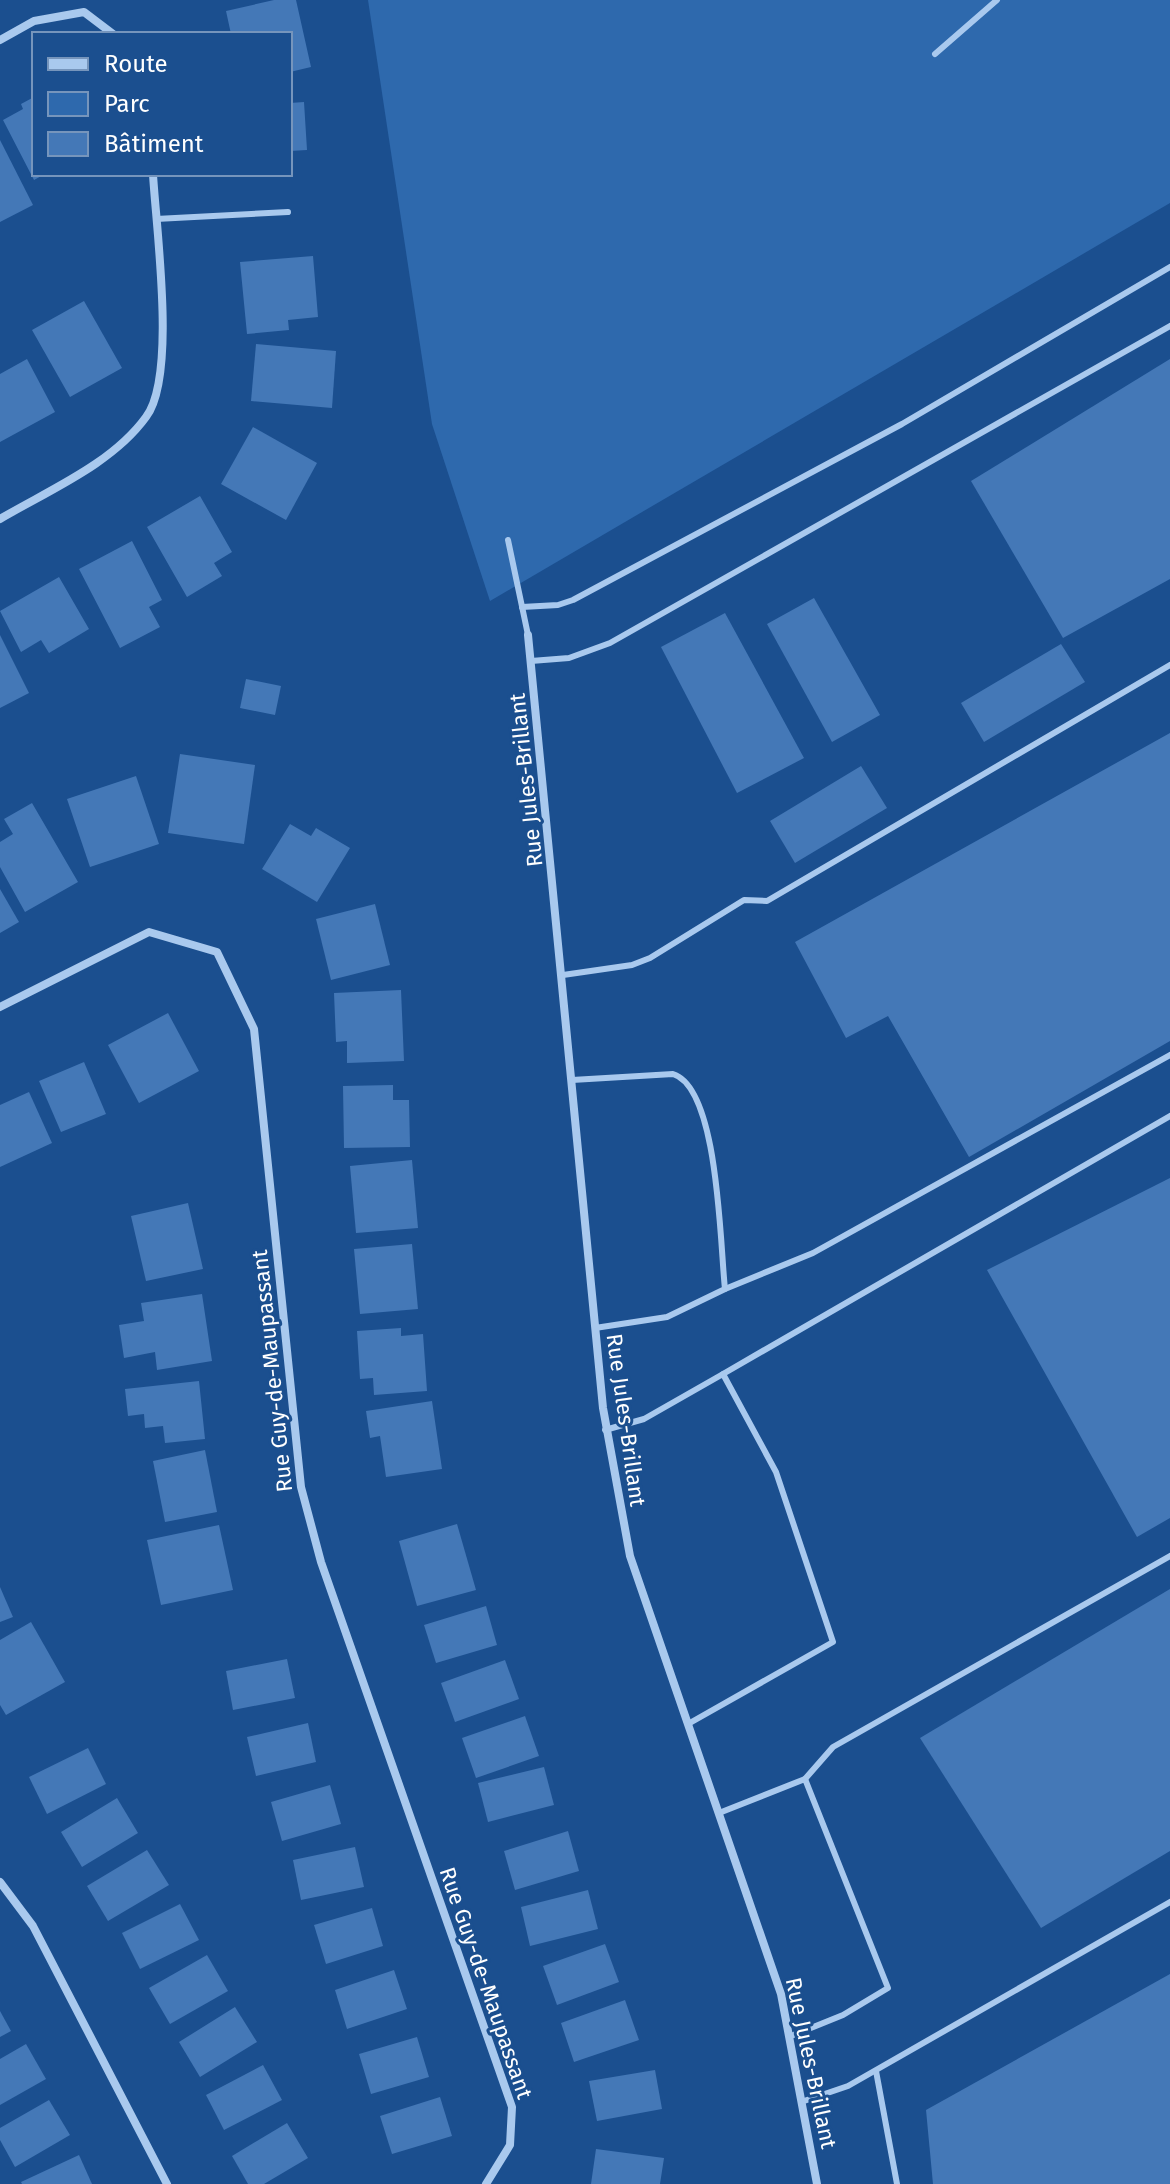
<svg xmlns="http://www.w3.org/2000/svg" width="1170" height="2184" font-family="'Fira Sans',sans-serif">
  <rect width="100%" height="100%" fill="#1b4f8f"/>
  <polygon fill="#2e69ad" points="368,0 1170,0 1170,203 490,601 432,424"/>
  <g fill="#4478b7">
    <polygon points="274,0 296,0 311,67 290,72 290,34 231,34 226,11"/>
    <polygon points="34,97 34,174 45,174 34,180 3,120 23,109 21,104"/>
    <polygon points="304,102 307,150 290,151 290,103"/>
    <polygon points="0,140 33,205 0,222"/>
    <polygon points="313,256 318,317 288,320 289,330 247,334 240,262"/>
    <polygon points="84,301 122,368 70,397 32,330"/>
    <polygon points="256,344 336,351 332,408 251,401"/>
    <polygon points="27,359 55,412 0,442 0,374"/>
    <polygon points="1170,359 1170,579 1063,638 971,481"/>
    <polygon points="253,427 317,463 286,520 221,484"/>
    <polygon points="200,496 232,552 214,563 222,576 187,597 147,527"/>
    <polygon points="132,541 162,600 149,607 160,627 120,648 79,569"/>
    <polygon points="59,577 89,629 49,653 41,640 21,652 0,611"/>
    <polygon points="814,598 880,715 832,742 767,624"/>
    <polygon points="725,613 804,758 737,793 661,647"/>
    <polygon points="0,635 29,693 0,708"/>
    <polygon points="1061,644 1085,682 984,742 961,703"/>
    <polygon points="246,679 281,686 275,715 240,708"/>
    <polygon points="1170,733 1170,1041 969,1157 888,1016 846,1038 795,942"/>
    <polygon points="180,754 255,765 244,844 168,833"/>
    <polygon points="861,766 887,808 795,863 770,821"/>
    <polygon points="136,776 159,844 90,867 67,799"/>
    <polygon points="32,803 78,882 25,912 0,867 0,842 13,834 4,819"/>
    <polygon points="290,824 311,836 316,828 350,848 317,902 262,869"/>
    <polygon points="0,889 19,922 0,933"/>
    <polygon points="375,904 390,965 331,980 316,919"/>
    <polygon points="401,990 404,1061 347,1063 347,1041 336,1042 334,993"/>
    <polygon points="168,1013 199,1071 139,1103 108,1045"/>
    <polygon points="84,1062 106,1114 61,1132 39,1081"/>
    <polygon points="393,1085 393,1100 409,1100 410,1147 344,1148 343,1086"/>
    <polygon points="29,1092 52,1143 0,1167 0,1105"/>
    <polygon points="412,1160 418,1228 356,1233 350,1166"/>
    <polygon points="1170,1178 1170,1518 1137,1537 987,1270"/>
    <polygon points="188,1203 203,1269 146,1281 131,1216"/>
    <polygon points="412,1244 418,1309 360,1314 354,1249"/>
    <polygon points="202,1294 212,1361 157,1370 155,1352 124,1358 119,1325 144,1321 141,1303"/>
    <polygon points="401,1328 401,1336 423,1334 427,1391 374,1395 373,1378 360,1379 357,1331"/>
    <polygon points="199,1381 205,1439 165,1443 163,1426 145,1428 144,1414 128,1416 125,1389"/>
    <polygon points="432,1401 442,1469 386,1477 380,1436 370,1438 366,1411"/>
    <polygon points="205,1450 217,1512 165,1522 153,1461"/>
    <polygon points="457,1524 476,1590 417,1606 399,1541"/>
    <polygon points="219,1525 233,1590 161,1605 147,1540"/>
    <polygon points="0,1587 13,1617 0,1622"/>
    <polygon points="1170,1589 1170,1851 1041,1928 920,1738"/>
    <polygon points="486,1606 497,1645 436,1663 424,1625"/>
    <polygon points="31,1622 65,1682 6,1715 0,1705 0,1640"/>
    <polygon points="287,1659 295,1698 233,1710 226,1671"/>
    <polygon points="505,1660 519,1699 455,1722 441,1683"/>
    <polygon points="525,1716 539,1756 476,1778 462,1738"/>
    <polygon points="308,1723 316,1762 256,1776 247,1737"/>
    <polygon points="88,1748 106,1784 47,1814 29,1777"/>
    <polygon points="544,1767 554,1805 488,1822 478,1783"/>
    <polygon points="330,1785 341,1824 282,1841 271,1802"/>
    <polygon points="117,1798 138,1833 82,1867 61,1832"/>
    <polygon points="568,1831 579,1871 515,1890 504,1851"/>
    <polygon points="355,1847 364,1887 301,1900 293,1860"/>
    <polygon points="147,1850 169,1885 108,1921 87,1886"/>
    <polygon points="588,1890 598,1929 530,1946 521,1907"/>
    <polygon points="180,1904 199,1940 140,1969 122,1933"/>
    <polygon points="372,1908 383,1946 326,1964 314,1925"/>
    <polygon points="605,1944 619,1982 557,2005 543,1966"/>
    <polygon points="207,1955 228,1991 170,2024 149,1988"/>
    <polygon points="394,1970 407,2009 347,2029 335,1990"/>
    <polygon points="1170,1974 1170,2184 933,2184 926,2110"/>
    <polygon points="625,2000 639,2040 574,2062 561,2023"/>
    <polygon points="235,2007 257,2042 200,2077 179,2042"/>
    <polygon points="0,2011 11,2031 0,2037"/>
    <polygon points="417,2037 429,2077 371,2094 359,2054"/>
    <polygon points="26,2044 46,2079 0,2105 0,2059"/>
    <polygon points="263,2065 282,2100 224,2130 206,2095"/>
    <polygon points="655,2070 662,2109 597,2121 589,2081"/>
    <polygon points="440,2097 452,2136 392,2154 380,2116"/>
    <polygon points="49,2100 70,2135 15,2167 0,2140 0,2128"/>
    <polygon points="287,2123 308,2158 264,2184 248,2184 232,2156"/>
    <polygon points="596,2149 664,2158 660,2184 591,2184"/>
    <polygon points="79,2155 92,2184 22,2184 21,2182"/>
  </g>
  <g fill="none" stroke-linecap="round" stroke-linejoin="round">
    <g stroke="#a9c9ee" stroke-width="6">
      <polyline points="935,54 997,0"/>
      <polyline points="156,219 288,212"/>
      <polyline points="508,540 528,635"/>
      <polyline points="522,607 558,605 573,600 902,424 1170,267"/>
      <polyline points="531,661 569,658 610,643 1170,326"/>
      <polyline points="563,975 632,965 650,958 744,900 767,901 1170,665"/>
      <path d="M572 1080 673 1074C719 1088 720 1246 725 1289L667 1317 595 1328"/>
      <polyline points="725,1289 813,1253 1170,1055"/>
      <polyline points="723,1374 1170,1116"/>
      <polyline points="605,1430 644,1419 723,1374 776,1472 833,1642 688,1724"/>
      <polyline points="805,1779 833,1747 1170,1556"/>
      <polyline points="719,1813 805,1779 888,1988 843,2015 791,2036"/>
      <polyline points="876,2071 897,2184"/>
      <polyline points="804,2101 848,2086 1170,1902"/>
    </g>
    <g stroke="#a9c9ee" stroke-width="8">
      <polyline points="0,40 34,21 84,12 113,34"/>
      <path d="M0 519C49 490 112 464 146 417 177 376 156 229 153 174"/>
      <polyline points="528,635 603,1408 630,1556 781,1994 817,2184"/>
      <polyline points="0,1007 149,932 217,952 254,1029 301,1487 321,1562 512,2107 510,2145 486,2184"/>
      <polyline points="0,1882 33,1926 167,2184"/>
    </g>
  </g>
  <g text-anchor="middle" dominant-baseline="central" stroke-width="6" stroke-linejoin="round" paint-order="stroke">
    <g font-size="22" fill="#fff" stroke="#1b4f8f">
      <text transform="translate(526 780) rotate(-96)">Rue Jules-Brillant</text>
      <text transform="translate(272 1371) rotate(-96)">Rue Guy-de-Maupassant</text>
      <text transform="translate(626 1420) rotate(82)">Rue Jules-Brillant</text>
      <text transform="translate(486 1983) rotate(71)">Rue Guy-de-Maupassant</text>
      <text transform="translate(811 2063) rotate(78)">Rue Jules-Brillant</text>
    </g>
  </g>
  <rect x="32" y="32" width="260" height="144" fill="#1b4f8f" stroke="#7695bc" stroke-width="2"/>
  <rect x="48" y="58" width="40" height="12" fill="#a9c9ee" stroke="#7695bc" stroke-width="2"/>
  <text x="104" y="72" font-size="24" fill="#ffffff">Route</text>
  <rect x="48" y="92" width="40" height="24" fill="#2e69ad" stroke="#7695bc" stroke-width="2"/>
  <text x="104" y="112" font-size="24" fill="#ffffff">Parc</text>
  <rect x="48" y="132" width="40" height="24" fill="#4478b7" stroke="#7695bc" stroke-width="2"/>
  <text x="104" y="152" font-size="24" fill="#ffffff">Bâtiment</text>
</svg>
